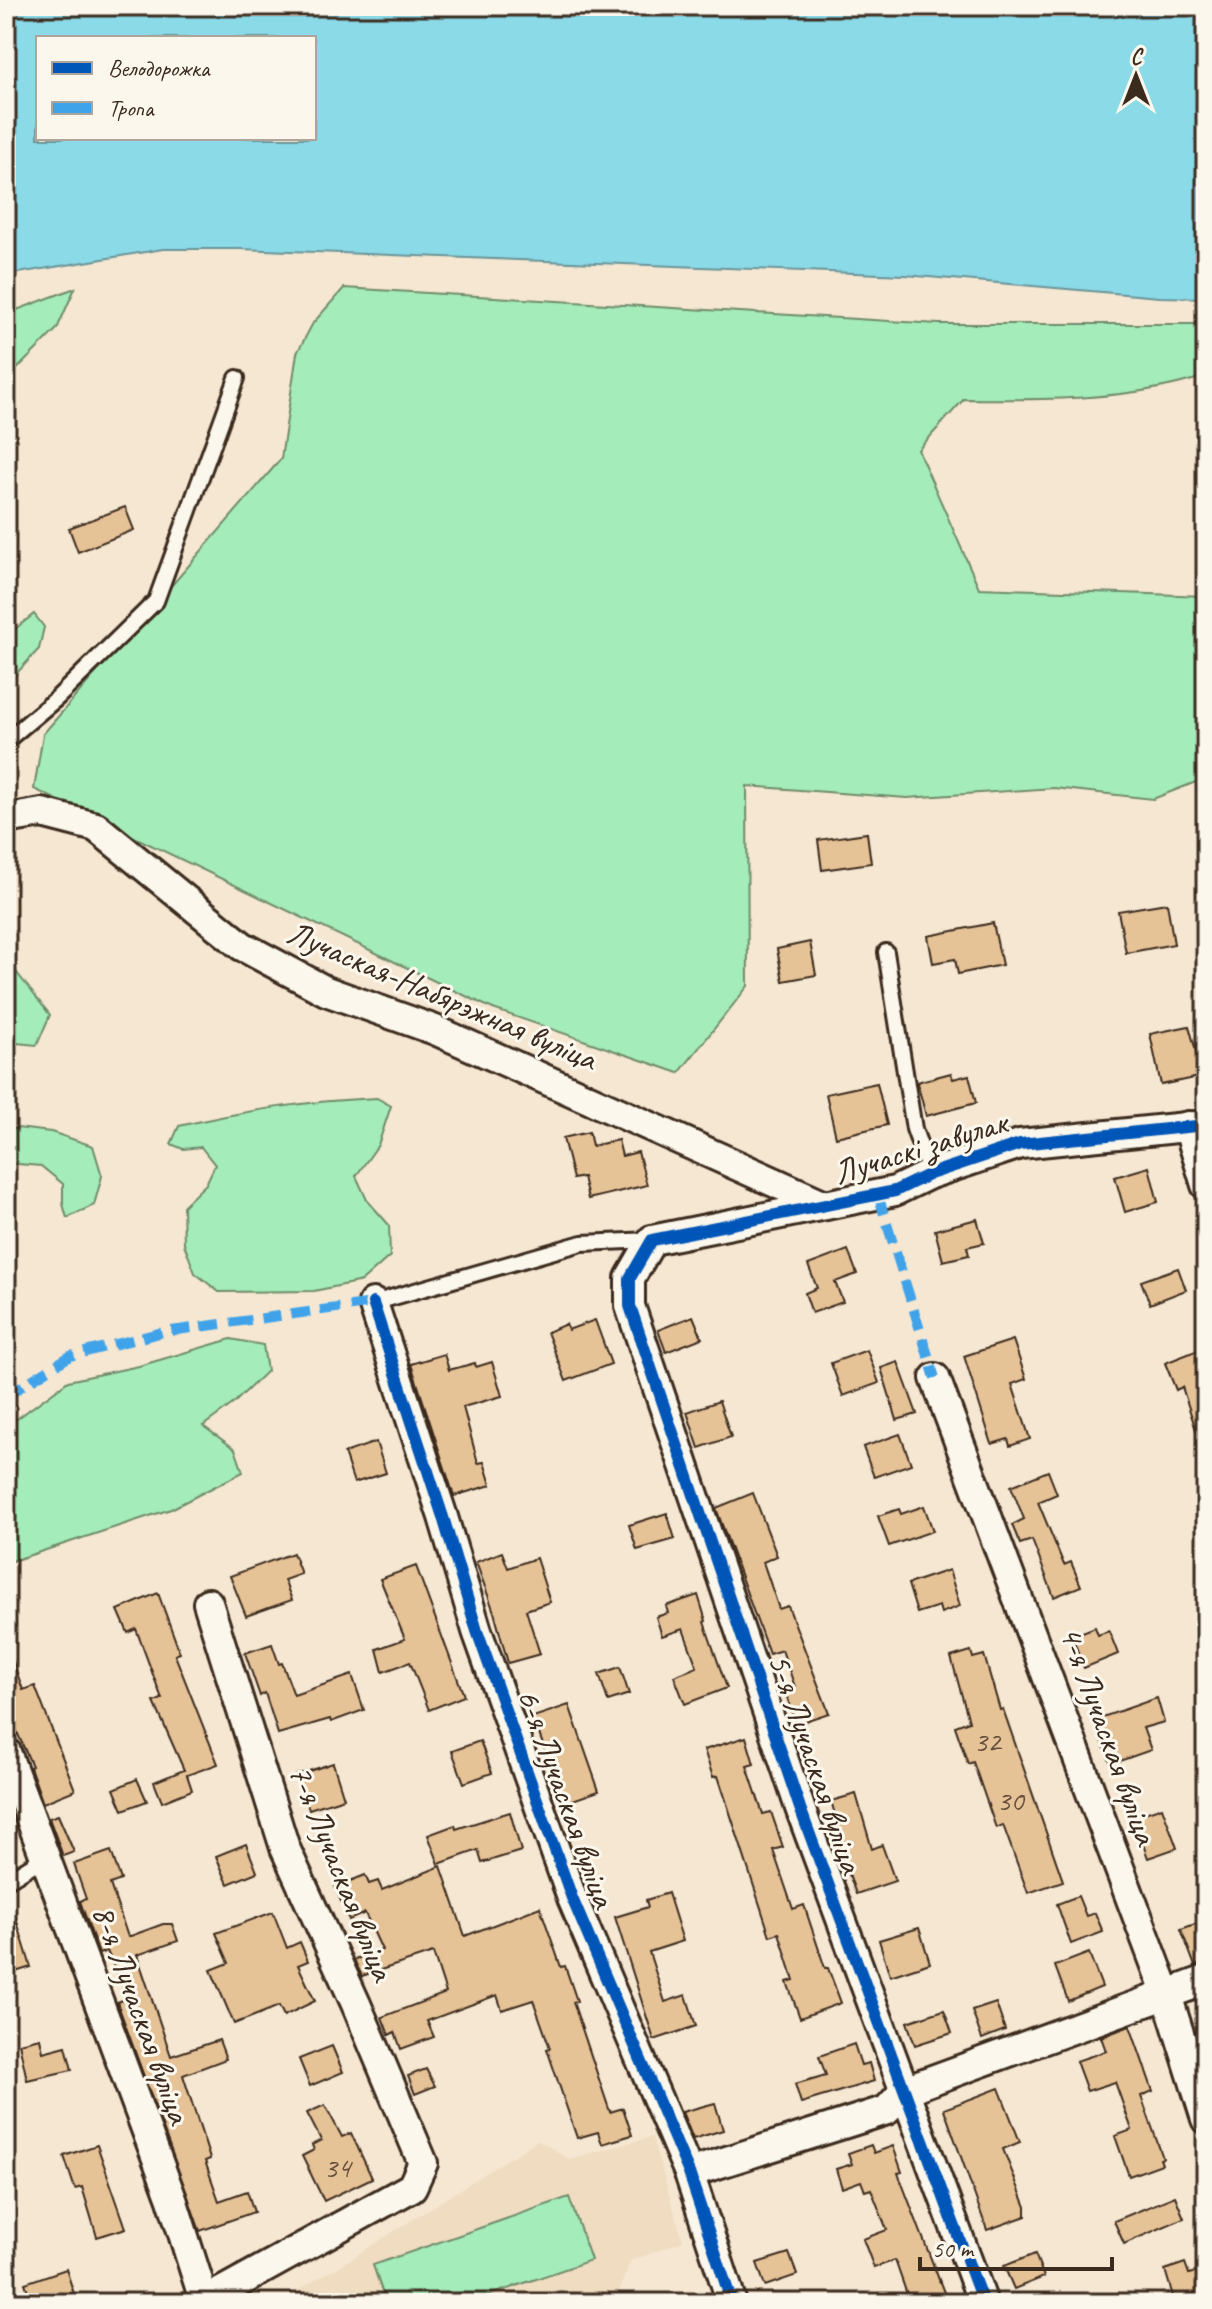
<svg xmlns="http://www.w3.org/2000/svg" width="1212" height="2309" font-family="Caveat,sans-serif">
  <rect width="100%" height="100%" fill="#f5e7d2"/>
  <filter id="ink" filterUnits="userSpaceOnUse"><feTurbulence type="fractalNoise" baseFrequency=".0125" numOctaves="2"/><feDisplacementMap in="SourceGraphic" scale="16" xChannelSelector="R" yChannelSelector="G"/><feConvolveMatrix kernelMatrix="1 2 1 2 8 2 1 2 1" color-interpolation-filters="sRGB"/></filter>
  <g filter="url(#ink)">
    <polygon fill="#f0dcc0" points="652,2137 683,2241 630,2261 615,2303 275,2303 335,2269 538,2140 569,2159"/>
    <g fill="#a4ecb9" stroke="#708b6c" stroke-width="2">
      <polygon points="75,288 57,329 6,380 6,314"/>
      <path d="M344 288 939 324H1206V376C1128 401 1045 400 964 399L918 450 979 588 1206 596V778L1153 799 1054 788 907 798 747 786 748 986 679 1073 493 1009 34 789 43 734 281 459 297 353 313 323Z"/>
      <polygon points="34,614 44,627 39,649 6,685 6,636"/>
      <polygon points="6,959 50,1015 37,1045 6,1042"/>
      <path d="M377 1098 391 1106 378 1145 356 1176 367 1200 389 1225 390 1256 362 1281 314 1291 219 1292 195 1273 184 1244 183 1206 206 1184 215 1165 201 1147 183 1149 171 1144 179 1126C249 1110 306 1101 377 1098Z"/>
      <polygon points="17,1128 51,1132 93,1146 102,1176 94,1205 67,1218 63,1204 63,1184 41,1166 6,1163 6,1131"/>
      <polygon points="231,1339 263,1345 267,1371 234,1403 203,1426 235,1449 243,1472 171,1509 6,1563 6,1427 68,1381 139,1366"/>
      <polygon points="569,2197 591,2260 467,2303 386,2303 373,2265"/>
    </g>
    <path fill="#8bdae8" stroke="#6b9497" stroke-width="2" fill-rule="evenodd" d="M6 6H1206V298L1159 297 905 275 240 249H163L6 275ZM38 38H314V138H38Z"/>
    <g fill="#e6c297" stroke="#3b2a1e" stroke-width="2">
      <polygon points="125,507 134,530 78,552 69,528"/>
      <polygon points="867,833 871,863 822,870 818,840"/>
      <polygon points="1167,903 1174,944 1126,953 1118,911"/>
      <polygon points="993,923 1002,965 958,974 955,959 933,963 928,936"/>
      <polygon points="810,942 816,975 783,981 777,949"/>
      <polygon points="1189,1026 1203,1076 1161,1085 1150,1034"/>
      <polygon points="951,1073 953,1079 969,1075 976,1103 926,1116 917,1082"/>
      <polygon points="877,1083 887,1125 836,1137 826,1094"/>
      <polygon points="589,1132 592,1146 618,1140 622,1156 638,1152 647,1185 588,1199 583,1177 573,1179 563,1138"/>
      <polygon points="1149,1167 1158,1202 1125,1212 1115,1177"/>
      <polygon points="977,1219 984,1243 967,1247 969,1255 943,1261 935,1230"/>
      <polygon points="848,1250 857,1274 835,1282 843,1302 812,1313 805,1293 817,1288 808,1265"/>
      <polygon points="1178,1268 1186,1290 1150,1304 1141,1281"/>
      <polygon points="693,1316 702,1338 666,1352 658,1330"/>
      <polygon points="595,1320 611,1364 566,1381 547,1332 566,1324 568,1330"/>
      <polygon points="1013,1340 1026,1379 1012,1384 1030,1439 1010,1446 1008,1439 992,1444 964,1356"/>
      <polygon points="1206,1347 1206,1447 1202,1448 1182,1387 1176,1390 1165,1363"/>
      <polygon points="867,1350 879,1383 843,1396 831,1363"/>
      <polygon points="444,1354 449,1370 475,1363 476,1367 492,1362 502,1396 463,1407 478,1463 484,1462 491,1485 454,1496 411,1364"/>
      <polygon points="898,1362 917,1414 897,1420 881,1368"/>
      <polygon points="719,1401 731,1437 699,1448 687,1412"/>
      <polygon points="900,1434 911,1464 874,1477 863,1447"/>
      <polygon points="376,1442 386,1473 354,1483 344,1453"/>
      <polygon points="1048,1471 1057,1494 1038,1502 1064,1565 1071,1562 1081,1586 1054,1597 1032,1540 1020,1544 1012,1525 1024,1519 1011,1486"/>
      <polygon points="753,1493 777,1556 763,1562 779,1609 788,1606 829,1713 796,1724 785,1691 795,1687 782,1650 769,1654 716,1508"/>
      <polygon points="924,1506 933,1531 889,1546 878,1516 899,1509 901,1514"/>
      <polygon points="667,1513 675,1539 637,1550 629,1525"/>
      <polygon points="502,1552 508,1568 536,1558 550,1602 526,1610 540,1654 508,1663 494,1612 476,1562"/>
      <polygon points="293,1553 301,1574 284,1580 292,1600 246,1616 230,1576"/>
      <polygon points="416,1566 464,1696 429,1710 410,1662 383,1672 377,1649 405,1639 380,1579"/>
      <polygon points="949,1570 960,1606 941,1613 939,1606 917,1613 908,1584"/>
      <polygon points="158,1593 180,1653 175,1655 218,1764 187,1775 192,1790 162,1802 154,1782 184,1770 154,1702 162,1699 136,1629 128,1633 118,1610"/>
      <polygon points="698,1595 706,1621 704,1622 727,1688 685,1704 674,1676 697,1667 683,1629 662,1636 656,1617 668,1613 666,1606"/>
      <polygon points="1095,1627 1098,1635 1109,1631 1118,1654 1084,1668 1072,1636"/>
      <polygon points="272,1644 279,1664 282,1663 294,1695 352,1675 364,1710 331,1722 330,1719 278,1734 265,1693 260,1696 245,1653"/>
      <polygon points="6,1650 9,1650 23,1690 35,1686 75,1790 43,1803 30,1767 32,1766 6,1707"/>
      <polygon points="971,1651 973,1658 984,1655 1000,1710 1003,1709 1063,1881 1028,1893 1003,1825 996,1828 973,1762 968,1764 955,1726 969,1721 951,1657"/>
      <polygon points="620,1667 629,1694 608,1701 599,1674"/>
      <polygon points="1157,1698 1164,1722 1143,1728 1151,1750 1111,1764 1094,1720"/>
      <polygon points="569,1705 599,1791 564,1803 533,1717"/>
      <polygon points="746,1737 754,1764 747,1766 763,1814 771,1812 783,1847 773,1850 793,1909 804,1905 825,1968 828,1968 841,2003 800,2018 787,1982 794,1980 779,1933 770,1936 718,1776 713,1777 704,1750"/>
      <polygon points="480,1741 492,1773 464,1783 452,1751"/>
      <polygon points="333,1763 344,1798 309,1809 297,1775"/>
      <polygon points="137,1779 147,1801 123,1810 114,1789"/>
      <polygon points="856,1794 872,1849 882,1845 895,1881 856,1894 840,1849 845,1848 831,1801"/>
      <polygon points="1162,1807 1177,1848 1148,1858 1133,1817"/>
      <polygon points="510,1812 521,1851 482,1863 478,1850 439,1864 428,1835 455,1825 456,1829"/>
      <polygon points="58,1815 74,1852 63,1856 49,1818"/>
      <polygon points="246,1844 257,1872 228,1884 216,1856"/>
      <polygon points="111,1851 121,1880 110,1884 128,1937 163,1924 172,1924 178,1941 137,1955 171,2056 219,2040 226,2059 183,2075 210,2159 205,2161 219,2201 247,2191 254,2212 200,2231 117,2002 128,1998 107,1951 99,1954 80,1901 86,1899 74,1864"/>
      <polygon points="441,1866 465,1936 540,1907 561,1967 565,1966 577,2001 573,2002 610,2112 623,2108 632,2135 602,2144 598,2132 577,2138 547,2049 550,2048 533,2000 502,2010 497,1995 427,2021 434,2037 401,2049 395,2032 389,2035 382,2017 446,1993 433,1953 362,1976 354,1960 382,1950 365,1913 349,1920 335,1887 365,1875 369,1884 378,1881 382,1890"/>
      <polygon points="668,1893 683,1941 649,1952 665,2002 686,1995 696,2026 654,2040 615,1917 648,1907 646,1900"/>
      <polygon points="1078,1896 1086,1916 1095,1913 1103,1932 1071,1944 1057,1904"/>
      <polygon points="11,1902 31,1967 6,1975 6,1903"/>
      <polygon points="273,1912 287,1948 300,1942 308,1961 298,1965 315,2001 284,2016 279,2006 234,2024 211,1970 229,1963 216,1933"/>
      <polygon points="1206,1920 1206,1963 1195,1966 1181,1929"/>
      <polygon points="919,1928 930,1963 890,1976 879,1940"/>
      <polygon points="1089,1953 1102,1987 1068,2001 1055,1966"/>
      <polygon points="996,2003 1005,2030 982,2039 972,2011"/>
      <polygon points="944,2010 952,2033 915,2045 907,2022"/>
      <polygon points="1130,2026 1153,2091 1141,2096 1163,2158 1160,2159 1162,2164 1129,2176 1115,2136 1132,2130 1115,2082 1087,2091 1076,2061 1106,2051 1101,2037"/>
      <polygon points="40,2038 43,2052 66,2046 72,2070 27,2080 19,2043"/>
      <polygon points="854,2044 861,2065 869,2063 874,2081 801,2103 795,2084 826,2075 819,2056"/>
      <polygon points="332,2046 343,2072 310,2086 299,2059"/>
      <polygon points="426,2069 435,2086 415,2094 408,2076"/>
      <polygon points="999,2088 1020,2142 1003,2149 1026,2207 1026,2216 987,2230 944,2109"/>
      <polygon points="715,2103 723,2130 693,2139 682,2112"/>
      <polygon points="325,2105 342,2137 351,2133 372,2178 324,2201 302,2156 314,2150 312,2145 321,2140 307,2113"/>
      <polygon points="97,2145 126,2228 97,2237 82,2187 75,2189 64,2156"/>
      <polygon points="871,2145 874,2153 893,2146 902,2172 898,2173 948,2303 910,2303 895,2260 874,2268 863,2239 887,2230 871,2189 865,2191 861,2181 842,2188 836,2169 852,2164 848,2153"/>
      <polygon points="1175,2196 1184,2218 1124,2244 1114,2221"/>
      <polygon points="789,2253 797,2275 765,2286 757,2263"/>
      <polygon points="1035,2254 1044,2277 1014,2289 1004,2266"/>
      <polygon points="1185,2263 1189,2274 1202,2270 1206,2293 1175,2303 1165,2270"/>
      <polygon points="66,2269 77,2303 32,2303 25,2283"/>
    </g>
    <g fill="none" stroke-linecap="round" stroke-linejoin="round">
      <g stroke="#3b2a1e" stroke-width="20">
        <g id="service">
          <polyline points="6,741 56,699 156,601 237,378"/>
          <polyline points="886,952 914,1129 930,1174"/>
          <polyline points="373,1303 582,1243 652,1240"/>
          <polyline points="6,1881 45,1857"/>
        </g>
      </g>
      <g stroke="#3b2a1e" stroke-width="34">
        <g id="minor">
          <polyline points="6,819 42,813 96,827 242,946 326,991 435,1030 825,1205"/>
          <polyline points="1188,1126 1206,1185"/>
          <polyline points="373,1303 443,1517 477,1631 572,1898 689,2173 732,2303"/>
          <polyline points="935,1378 1167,1995 1206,2119"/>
          <polyline points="6,1752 172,2199 205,2303"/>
          <polyline points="689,2173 887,2110 905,2090 1206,1980"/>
          <polyline points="205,2301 412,2187 423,2163 356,2004 285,1848 208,1603"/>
          <polyline points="983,2303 800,1808 630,1306 630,1278 652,1240 895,1191 930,1174 1020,1144 1206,1125"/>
        </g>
      </g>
      <use href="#service" stroke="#fbf7ec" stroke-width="14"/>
      <use href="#minor" stroke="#fbf7ec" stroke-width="28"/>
      <g stroke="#3fa3ea" stroke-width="10" stroke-dasharray="20 10" stroke-linecap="butt">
        <polyline points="878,1195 935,1378"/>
        <polyline points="6,1396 70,1356 163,1332 373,1303"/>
      </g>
      <g stroke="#fbf7ec" stroke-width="17">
        <g id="cycleway">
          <polyline points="373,1303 443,1517 477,1631 572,1898 689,2173 732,2303"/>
          <polyline points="983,2303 800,1808 630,1306 630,1278 652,1240 895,1191 930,1174 1020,1144 1206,1125"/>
        </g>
      </g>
      <use href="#cycleway" stroke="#0057b8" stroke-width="12"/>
    </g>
  </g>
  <g text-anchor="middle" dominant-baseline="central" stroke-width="6" stroke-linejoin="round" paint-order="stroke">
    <g font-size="30" fill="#66503c">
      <text x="987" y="1741">32</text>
      <text x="1010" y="1800">30</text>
      <text x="337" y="2167">34</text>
    </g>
    <g font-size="34" fill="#3b2a1e" stroke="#fbf7ec">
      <text transform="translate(442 995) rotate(23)">Лучаская-Набярэжная вуліца</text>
      <text transform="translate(920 1147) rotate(-17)">Лучаскі завулак</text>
      <text transform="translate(1109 1735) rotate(70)">4-я Лучаская вуліца</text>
      <text transform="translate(816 1763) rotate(71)">5-я Лучаская вуліца</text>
      <text transform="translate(567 1798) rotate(70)">6-я Лучаская вуліца</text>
      <text transform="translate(342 1872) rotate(68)">7-я Лучаская вуліца</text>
      <text transform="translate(142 2014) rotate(70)">8-я Лучаская вуліца</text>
    </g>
  </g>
  <rect width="1212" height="2309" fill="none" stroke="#fbf7ec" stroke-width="32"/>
  <rect x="16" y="16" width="1180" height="2277" fill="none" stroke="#3b2a1e" stroke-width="3" filter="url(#ink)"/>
  <rect x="36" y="36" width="280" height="104" fill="#fbf7ec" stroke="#aea59a" stroke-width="2"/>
  <rect x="52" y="62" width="40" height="12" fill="#0057b8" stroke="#aea59a" stroke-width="2"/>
  <text x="108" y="76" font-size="24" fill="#3b2a1e">Велодорожка</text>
  <rect x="52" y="102" width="40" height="12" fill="#3fa3ea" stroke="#aea59a" stroke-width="2"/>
  <text x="108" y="116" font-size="24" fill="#3b2a1e">Тропа</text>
  <g transform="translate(1136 76)" stroke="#fbf7ec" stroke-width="6" paint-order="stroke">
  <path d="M0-6L14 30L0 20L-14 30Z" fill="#3b2a1e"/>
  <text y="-12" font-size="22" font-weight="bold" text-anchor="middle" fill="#3b2a1e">С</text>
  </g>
  <path d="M920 2257v12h192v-12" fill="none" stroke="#3b2a1e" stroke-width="4"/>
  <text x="932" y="2257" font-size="24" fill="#3b2a1e" stroke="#fbf7ec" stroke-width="6" paint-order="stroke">50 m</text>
</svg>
